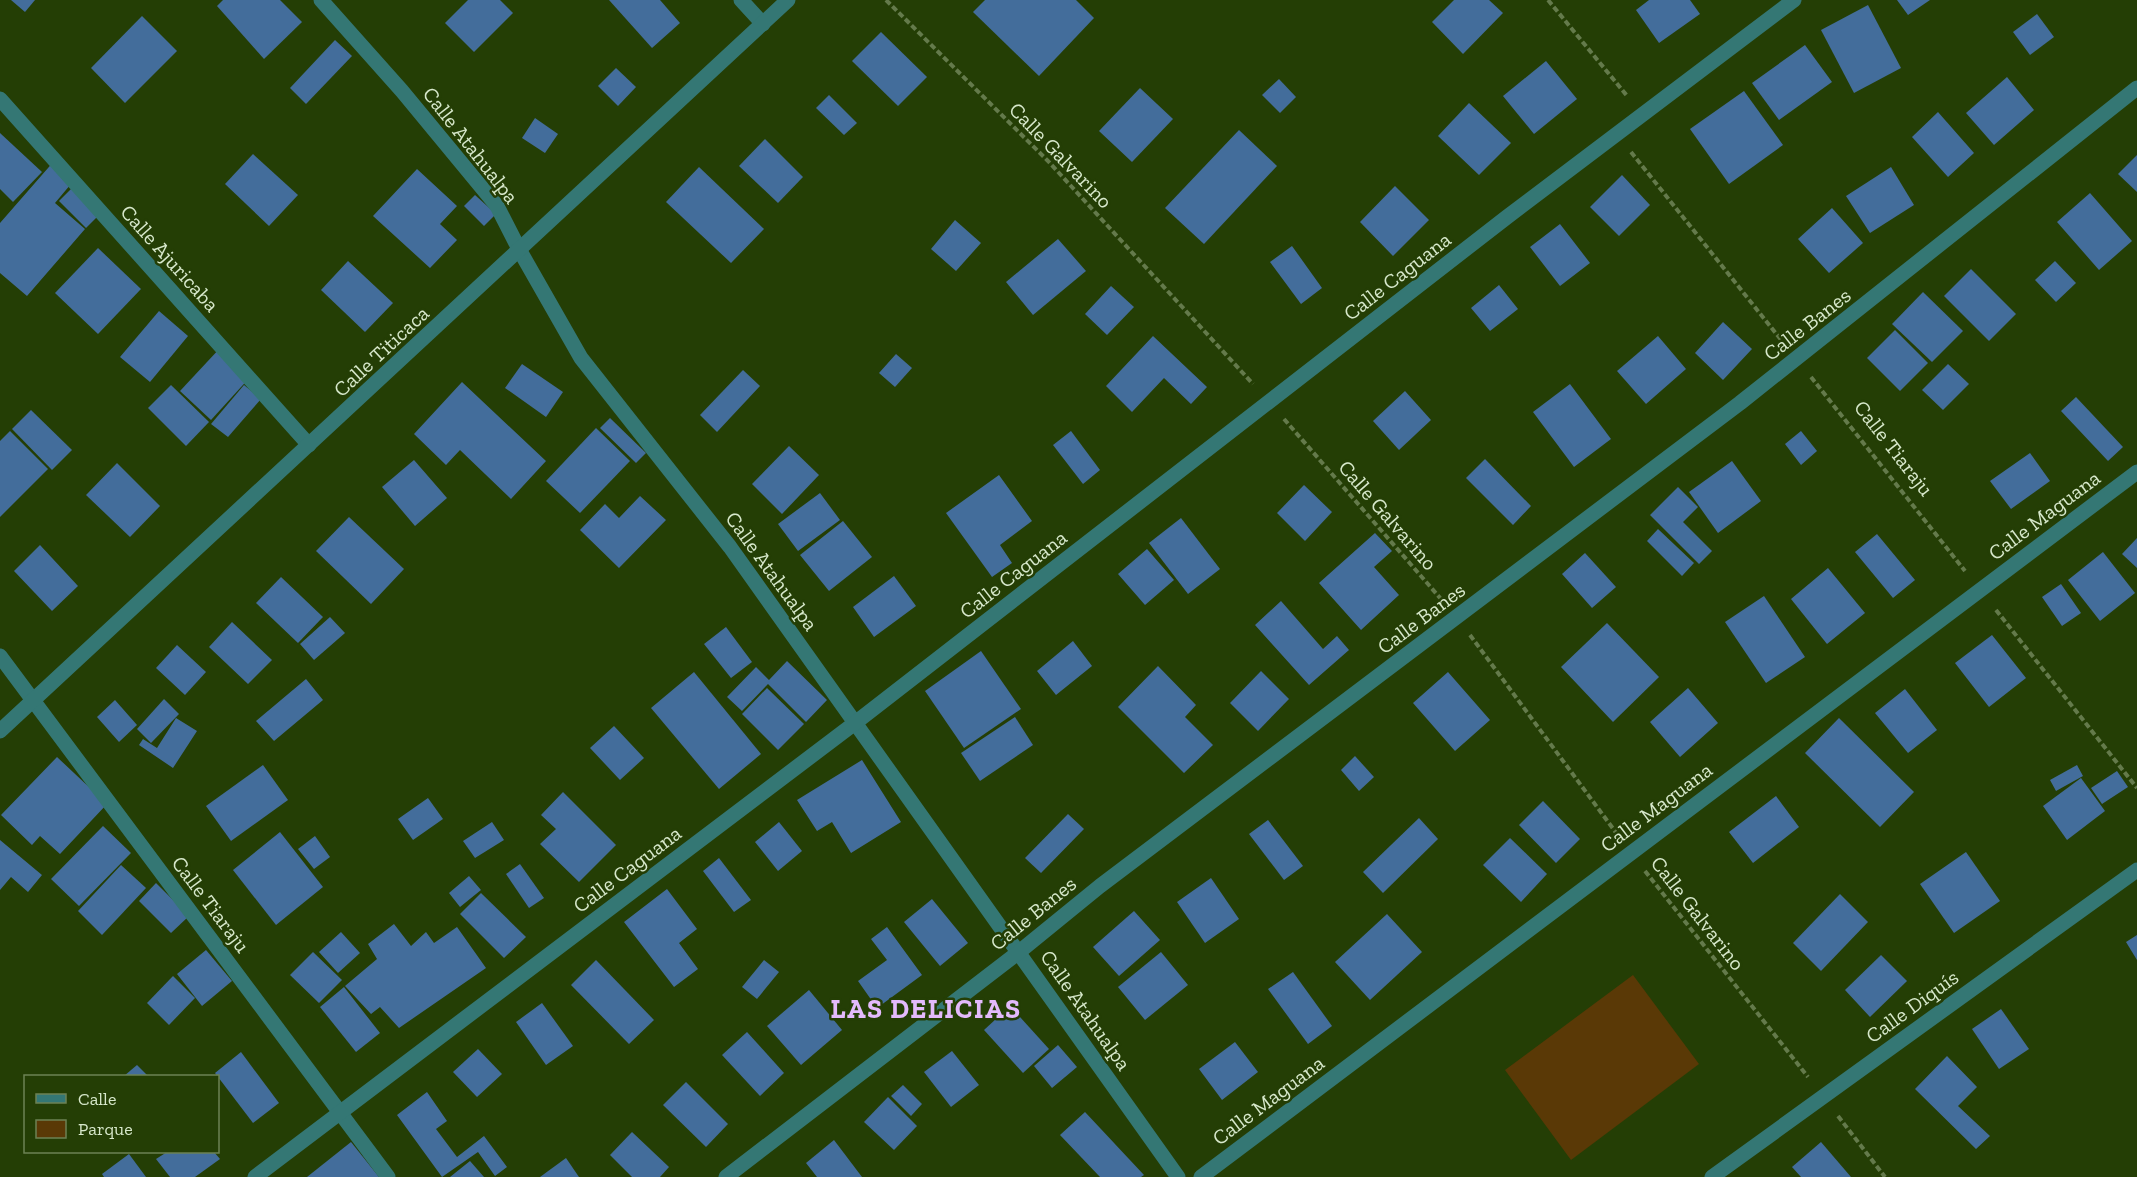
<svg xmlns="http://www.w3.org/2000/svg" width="2137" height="1177" font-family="'Zilla Slab',serif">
  <rect width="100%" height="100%" fill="#243e05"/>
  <polygon fill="#5a3906" points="1633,975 1699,1064 1571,1160 1505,1070"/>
  <g fill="#436d9b">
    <polygon points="11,0 35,0 25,12"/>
    <polygon points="223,0 280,0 302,22 264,59 217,6"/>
    <polygon points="468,0 500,0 513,13 474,52 445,23"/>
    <polygon points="609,0 660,0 680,23 652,48"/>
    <polygon points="985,0 1076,0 1094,18 1039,76 973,12"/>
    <polygon points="1454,0 1489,0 1503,13 1463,54 1432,22"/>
    <polygon points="1649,0 1690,0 1700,14 1659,43 1636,10"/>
    <polygon points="1897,0 1930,0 1908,15"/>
    <polygon points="1868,5 1901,68 1854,93 1821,30"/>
    <polygon points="2037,14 2054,37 2030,55 2013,32"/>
    <polygon points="142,16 177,51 125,103 91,68"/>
    <polygon points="881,32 927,77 898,106 852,61"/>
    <polygon points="335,40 352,56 306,104 290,88"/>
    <polygon points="1805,45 1832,82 1779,120 1752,83"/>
    <polygon points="1546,61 1577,99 1534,134 1503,96"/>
    <polygon points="616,68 636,87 618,106 598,86"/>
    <polygon points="2007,77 2034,110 1994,145 1966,113"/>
    <polygon points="1279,79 1296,97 1280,113 1262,95"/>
    <polygon points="1140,88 1173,119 1132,162 1099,131"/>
    <polygon points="1744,91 1783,145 1729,184 1690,129"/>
    <polygon points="829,95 857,123 844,135 816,108"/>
    <polygon points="1469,103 1511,143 1479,175 1438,136"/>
    <polygon points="1938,112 1974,153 1948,177 1912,137"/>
    <polygon points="535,118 558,134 545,153 522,138"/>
    <polygon points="1239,130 1277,166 1204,244 1165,208"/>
    <polygon points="0,133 42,172 13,202 0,189"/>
    <polygon points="765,139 803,177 778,203 739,166"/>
    <polygon points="253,154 298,195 269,226 225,184"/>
    <polygon points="2137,155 2137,192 2118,174"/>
    <polygon points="55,160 76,178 55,203 85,229 27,296 0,273 0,223"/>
    <polygon points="699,167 764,229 731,263 666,202"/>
    <polygon points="1891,167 1914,205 1870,233 1846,196"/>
    <polygon points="417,169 457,206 440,224 457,240 430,268 373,216"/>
    <polygon points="1622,175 1650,205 1619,236 1590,207"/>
    <polygon points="74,186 102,212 86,228 59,201"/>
    <polygon points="1395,186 1429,220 1393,256 1360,222"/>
    <polygon points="2090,193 2132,241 2099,270 2057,222"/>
    <polygon points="475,195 496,214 484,226 464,206"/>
    <polygon points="1832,208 1863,243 1829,273 1798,239"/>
    <polygon points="955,220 981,243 956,271 931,249"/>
    <polygon points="1560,224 1590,263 1560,286 1530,247"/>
    <polygon points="1058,239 1086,271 1033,315 1006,282"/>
    <polygon points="1292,246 1322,288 1301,304 1270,262"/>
    <polygon points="98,248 141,289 98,334 55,293"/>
    <polygon points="348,261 393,303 365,332 321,290"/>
    <polygon points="2055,261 2076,283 2056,302 2035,280"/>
    <polygon points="1971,269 2016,314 1989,341 1944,296"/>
    <polygon points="1499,285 1518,309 1490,331 1471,308"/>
    <polygon points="1111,286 1134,307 1107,335 1085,314"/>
    <polygon points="1923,292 1963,331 1932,362 1892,324"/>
    <polygon points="159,311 188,336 150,382 120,357"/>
    <polygon points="1723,322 1752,349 1723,380 1695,353"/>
    <polygon points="1895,330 1928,363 1900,391 1867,358"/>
    <polygon points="1153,336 1207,387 1191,404 1164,378 1132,412 1106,386"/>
    <polygon points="1658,336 1686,369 1646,404 1617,371"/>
    <polygon points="221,347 252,375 211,420 180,391"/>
    <polygon points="896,354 912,368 895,387 879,373"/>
    <polygon points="522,364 563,392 546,417 505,388"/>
    <polygon points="1948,364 1969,384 1943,410 1922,390"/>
    <polygon points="743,370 760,386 717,432 700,415"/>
    <polygon points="462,382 546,461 511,499 460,450 446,465 414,434"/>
    <polygon points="1570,384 1611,439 1574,467 1533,412"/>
    <polygon points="171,385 209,422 186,446 148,408"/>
    <polygon points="244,385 261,399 228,437 211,424"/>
    <polygon points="1405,391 1431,420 1399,450 1373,421"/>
    <polygon points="2076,397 2123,447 2108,461 2061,411"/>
    <polygon points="31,410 72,450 52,470 12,429"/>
    <polygon points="610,418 646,453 636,463 600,428"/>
    <polygon points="596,428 630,461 580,513 546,481"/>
    <polygon points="10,431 48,469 0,517 0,441"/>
    <polygon points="1071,431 1100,470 1083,484 1053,445"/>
    <polygon points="1801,431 1817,451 1801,465 1785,444"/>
    <polygon points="789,446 819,475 782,514 752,484"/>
    <polygon points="2030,453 2050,481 2011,509 1990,481"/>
    <polygon points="1485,459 1531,506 1513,525 1466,478"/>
    <polygon points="414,460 447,498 415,526 382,487"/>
    <polygon points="1732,461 1761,501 1718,533 1689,492"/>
    <polygon points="117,463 160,506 130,537 86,495"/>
    <polygon points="999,475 1032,521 1000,545 1012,563 992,577 946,513"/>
    <polygon points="1304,485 1332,512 1305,541 1277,513"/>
    <polygon points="1678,487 1698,507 1683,522 1712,551 1699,564 1650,515"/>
    <polygon points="820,493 840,520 798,551 778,524"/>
    <polygon points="640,496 666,520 619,568 580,530 605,504 619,518"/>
    <polygon points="349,517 404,569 371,604 316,551"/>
    <polygon points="1181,518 1220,569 1188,594 1149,543"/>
    <polygon points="843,521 872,557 829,591 800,555"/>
    <polygon points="1658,529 1694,563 1682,576 1647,541"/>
    <polygon points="1375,533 1392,551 1374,567 1399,595 1361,630 1319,583"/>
    <polygon points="1877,534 1915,580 1893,598 1855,552"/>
    <polygon points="2137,538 2137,568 2122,554"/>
    <polygon points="40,545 78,586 52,611 14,571"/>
    <polygon points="1147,549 1174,580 1145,605 1118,574"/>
    <polygon points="2103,552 2135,593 2100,621 2068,580"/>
    <polygon points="1585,553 1616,587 1592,608 1562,574"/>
    <polygon points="1828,568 1865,613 1827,644 1791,599"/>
    <polygon points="894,576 916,606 874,637 853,607"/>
    <polygon points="281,577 323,617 298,643 256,603"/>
    <polygon points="2061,584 2081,613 2062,626 2042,597"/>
    <polygon points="1764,596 1805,657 1766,683 1725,622"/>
    <polygon points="1281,601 1323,649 1337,636 1349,650 1309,685 1255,625"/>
    <polygon points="330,617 345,633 314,660 300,644"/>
    <polygon points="232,622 272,660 248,684 209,647"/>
    <polygon points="1607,623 1659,677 1613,722 1561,667"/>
    <polygon points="726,627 752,662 731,678 704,644"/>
    <polygon points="1992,635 2026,678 1989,707 1955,663"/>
    <polygon points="1073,641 1092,666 1056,695 1037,671"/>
    <polygon points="177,645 206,672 185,695 156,668"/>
    <polygon points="981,651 1021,709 964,748 925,691"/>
    <polygon points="787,661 827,700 806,722 768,684 742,711 727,697 756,667 769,680"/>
    <polygon points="1158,666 1196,705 1185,717 1213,745 1184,773 1118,707"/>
    <polygon points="1261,671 1289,699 1258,731 1230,703"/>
    <polygon points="694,672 761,754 719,789 651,708"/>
    <polygon points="1448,672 1490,720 1455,751 1413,703"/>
    <polygon points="306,679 323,700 274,741 256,721"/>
    <polygon points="767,688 804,724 778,750 742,714"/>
    <polygon points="1688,688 1718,723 1680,757 1650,722"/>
    <polygon points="1905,689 1937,730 1908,753 1875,713"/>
    <polygon points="164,699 179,714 151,743 137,729"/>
    <polygon points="115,700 137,725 119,742 97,717"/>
    <polygon points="1015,717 1033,745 980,781 961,753"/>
    <polygon points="176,718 197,731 173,768 139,745 143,739 157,748"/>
    <polygon points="1839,718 1914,792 1880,827 1805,753"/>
    <polygon points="614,726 644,758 620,780 590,748"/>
    <polygon points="1355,756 1374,777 1359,791 1341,770"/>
    <polygon points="57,757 107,804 60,854 40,836 32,845 1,815"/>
    <polygon points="862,760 901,822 851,853 832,822 817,831 797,800"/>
    <polygon points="263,765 288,800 231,841 206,806"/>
    <polygon points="2077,765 2083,776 2056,791 2050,780"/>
    <polygon points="2117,771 2128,787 2102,804 2091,788"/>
    <polygon points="2081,778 2105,811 2067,840 2043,806"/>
    <polygon points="563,792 616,845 579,882 540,844 556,829 541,815"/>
    <polygon points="1776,796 1799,827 1753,863 1729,832"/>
    <polygon points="428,798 443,819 413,840 398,819"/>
    <polygon points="1543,801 1580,839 1556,863 1519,825"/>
    <polygon points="1068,814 1084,829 1041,873 1025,858"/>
    <polygon points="1419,818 1438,839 1383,893 1363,872"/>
    <polygon points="1268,820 1303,866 1284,880 1249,834"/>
    <polygon points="492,822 504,840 475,858 463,841"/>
    <polygon points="779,822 802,851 778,871 755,842"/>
    <polygon points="103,826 131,853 79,906 51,879"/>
    <polygon points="280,832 323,887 276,925 233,870"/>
    <polygon points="315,836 330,857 314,869 298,849"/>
    <polygon points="1510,838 1547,874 1521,902 1483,865"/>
    <polygon points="0,840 42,875 28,892 11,877 0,890"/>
    <polygon points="1966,852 2000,901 1954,933 1920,884"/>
    <polygon points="719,858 751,900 734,912 703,871"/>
    <polygon points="520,864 544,898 529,908 506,874"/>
    <polygon points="121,865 146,888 102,935 78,911"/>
    <polygon points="469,876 481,890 460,907 449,893"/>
    <polygon points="1211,878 1239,919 1205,943 1177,902"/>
    <polygon points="156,883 189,916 171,933 139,901"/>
    <polygon points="667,889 697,929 679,943 698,969 674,987 624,922"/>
    <polygon points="481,893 526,937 504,958 460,914"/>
    <polygon points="1840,894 1868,922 1821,971 1793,943"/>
    <polygon points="932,899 968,943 940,966 904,922"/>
    <polygon points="1134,911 1160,940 1119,976 1093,947"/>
    <polygon points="1387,914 1422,952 1370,1000 1335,962"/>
    <polygon points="394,924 411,946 426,932 434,943 457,927 486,968 399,1028 380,1007 371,1014 345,986 377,959 368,944"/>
    <polygon points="887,927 922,975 877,1008 858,981 887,960 871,939"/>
    <polygon points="341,932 360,953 338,973 319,952"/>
    <polygon points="2137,935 2137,960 2126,942"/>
    <polygon points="206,950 232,981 202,1006 177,974"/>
    <polygon points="313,952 342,980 319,1003 290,975"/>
    <polygon points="1161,952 1188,985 1145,1020 1118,987"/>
    <polygon points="1881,955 1907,981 1870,1017 1845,990"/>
    <polygon points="596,960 654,1020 629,1044 571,985"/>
    <polygon points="764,960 779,972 757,999 742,987"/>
    <polygon points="1293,972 1332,1026 1308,1044 1268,989"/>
    <polygon points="173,976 195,998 169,1025 147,1003"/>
    <polygon points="344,987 380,1033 356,1052 320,1007"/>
    <polygon points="809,990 842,1030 801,1065 767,1026"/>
    <polygon points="542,1003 573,1046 546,1065 516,1022"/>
    <polygon points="1010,1006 1049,1049 1023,1073 984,1030"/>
    <polygon points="2001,1009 2029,1049 1999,1069 1972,1029"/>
    <polygon points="747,1032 784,1073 760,1096 722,1055"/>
    <polygon points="1235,1042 1258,1072 1222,1100 1199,1069"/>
    <polygon points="1058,1045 1077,1067 1052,1088 1034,1066"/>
    <polygon points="478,1049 502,1074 477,1097 453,1072"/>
    <polygon points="952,1051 979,1085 951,1107 924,1072"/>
    <polygon points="241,1052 279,1103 253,1123 215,1073"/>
    <polygon points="1947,1056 1977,1087 1958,1106 1990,1136 1976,1149 1915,1089"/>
    <polygon points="137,1065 148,1076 124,1076"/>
    <polygon points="686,1082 728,1124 706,1147 663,1105"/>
    <polygon points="903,1085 922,1104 911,1116 891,1096"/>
    <polygon points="427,1092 447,1121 436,1129 457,1157 484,1136 507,1167 495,1176 478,1152 442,1177 397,1115"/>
    <polygon points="888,1097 917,1126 894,1150 864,1122"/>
    <polygon points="1085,1112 1144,1175 1141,1177 1100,1177 1060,1135"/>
    <polygon points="632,1132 669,1167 660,1177 632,1177 610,1155"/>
    <polygon points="834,1140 862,1177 817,1177 806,1163"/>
    <polygon points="351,1142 379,1177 307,1177"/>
    <polygon points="1821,1142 1851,1177 1801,1177 1792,1167"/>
    <polygon points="167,1152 214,1152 220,1159 195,1177 170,1177 156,1159"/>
    <polygon points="129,1154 146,1177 104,1177 102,1174"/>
    <polygon points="566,1158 579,1177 540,1177"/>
    <polygon points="470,1161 484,1177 450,1177"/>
  </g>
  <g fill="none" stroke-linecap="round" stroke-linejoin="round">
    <g stroke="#647a4b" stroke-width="4" stroke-dasharray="6 3" stroke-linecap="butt">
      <polyline points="886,0 1048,161 1253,384"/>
      <polyline points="1548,0 1628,97"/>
      <polyline points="1631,152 1782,341"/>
      <polyline points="1811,377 1965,571"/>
      <polyline points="1284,419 1441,599"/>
      <polyline points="1996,610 2137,788"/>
      <polyline points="1470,635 1617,834"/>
      <polyline points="1645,871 1808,1077"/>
      <polyline points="1838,1116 1885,1177"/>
    </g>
    <g stroke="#347774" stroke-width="15">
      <polyline points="321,0 402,91 497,206 520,251 581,358 730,547 1178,1177"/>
      <polyline points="741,0 763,24"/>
      <polyline points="0,99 309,445"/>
      <polyline points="0,656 388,1177"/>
      <polyline points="0,731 788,0"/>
      <polyline points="255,1177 855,723 1507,217 1794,0"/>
      <polyline points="726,1177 1019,952 1100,886 1740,403 2137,88"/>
      <polyline points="1201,1177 2137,472"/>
      <polyline points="1712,1177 2137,870"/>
    </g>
  </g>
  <g text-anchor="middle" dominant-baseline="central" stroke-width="5" stroke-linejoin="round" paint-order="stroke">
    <g font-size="21" fill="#d7e8cb" stroke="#243e05">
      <text transform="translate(471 145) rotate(52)">Calle Atahualpa</text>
      <text transform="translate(1061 155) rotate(46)">Calle Galvarino</text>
      <text transform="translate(170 258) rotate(48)">Calle Ajuricaba</text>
      <text transform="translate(1397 276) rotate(-38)">Calle Caguana</text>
      <text transform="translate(1807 324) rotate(-38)">Calle Banes</text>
      <text transform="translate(381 351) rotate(-43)">Calle Titicaca</text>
      <text transform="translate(1894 448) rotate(52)">Calle Tiaraju</text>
      <text transform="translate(1388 515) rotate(49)">Calle Galvarino</text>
      <text transform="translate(2044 515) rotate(-37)">Calle Maguana</text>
      <text transform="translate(772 571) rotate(54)">Calle Atahualpa</text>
      <text transform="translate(1013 574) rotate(-38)">Calle Caguana</text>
      <text transform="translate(1421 618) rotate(-37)">Calle Banes</text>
      <text transform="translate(1656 807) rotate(-37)">Calle Maguana</text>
      <text transform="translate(627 869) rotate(-37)">Calle Caguana</text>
      <text transform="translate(211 904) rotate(53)">Calle Tiaraju</text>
      <text transform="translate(1033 913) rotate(-39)">Calle Banes</text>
      <text transform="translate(1698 913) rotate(52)">Calle Galvarino</text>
      <text transform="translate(1912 1006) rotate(-36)">Calle Diquís</text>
      <text transform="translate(1086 1010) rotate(55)">Calle Atahualpa</text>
      <text transform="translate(1268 1100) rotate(-37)">Calle Maguana</text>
    </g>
    <g font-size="27" font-weight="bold" letter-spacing="1.5" fill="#e3bafc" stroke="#243e05">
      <text x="926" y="1009">LAS DELICIAS</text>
    </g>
  </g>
  <rect x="24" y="1075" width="195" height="78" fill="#243e05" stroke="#6c8254" stroke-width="1.5"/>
  <rect x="36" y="1094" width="30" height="9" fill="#347774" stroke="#6c8254" stroke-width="1.5"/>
  <text x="78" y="1105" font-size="18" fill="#d7e8cb">Calle</text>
  <rect x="36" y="1120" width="30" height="18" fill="#5a3906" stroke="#6c8254" stroke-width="1.5"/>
  <text x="78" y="1135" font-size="18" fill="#d7e8cb">Parque</text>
</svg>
